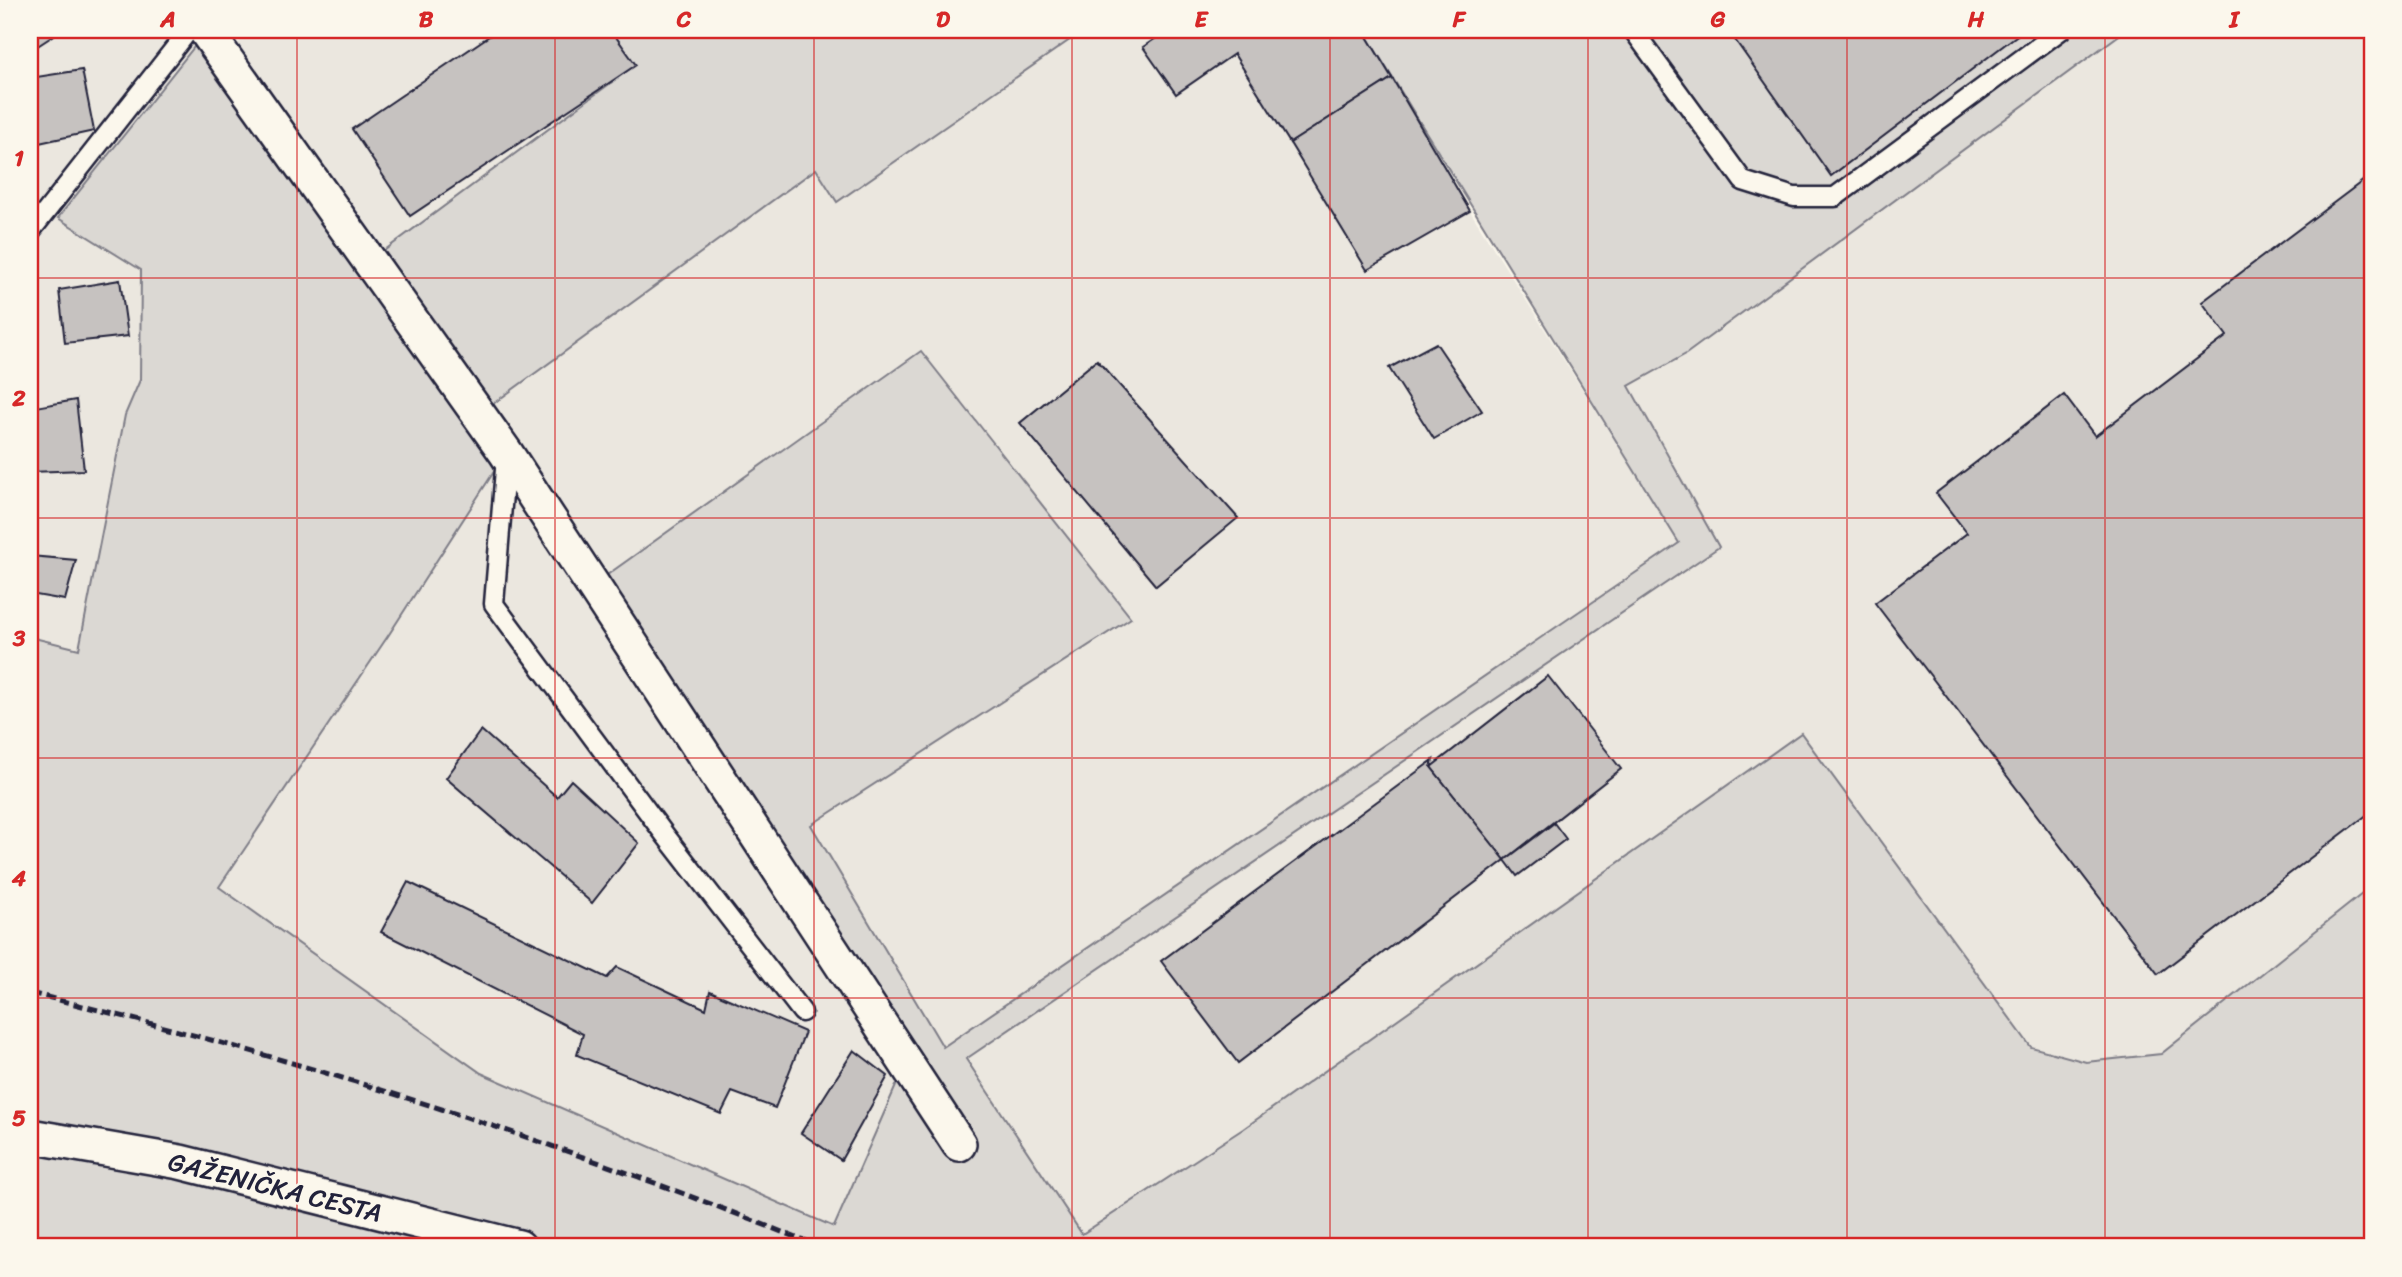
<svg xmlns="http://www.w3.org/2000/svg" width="2402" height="1277" font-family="Sriracha,sans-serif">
  <rect width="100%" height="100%" fill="#fbf7ec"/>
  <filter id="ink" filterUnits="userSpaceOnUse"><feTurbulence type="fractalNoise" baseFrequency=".0143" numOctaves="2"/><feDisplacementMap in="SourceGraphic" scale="14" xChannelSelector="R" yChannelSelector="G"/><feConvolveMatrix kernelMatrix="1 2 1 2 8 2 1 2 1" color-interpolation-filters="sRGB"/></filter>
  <g filter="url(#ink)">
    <g fill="#ebe7df">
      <polygon points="30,30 205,30 141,270 140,380 125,415 79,650 30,637"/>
      <polygon points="257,30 611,30 636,65 370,261 222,54"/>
      <polygon points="1084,30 1363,30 1470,211 1679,543 943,1047 811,825 1131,617 921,351 593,585 906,1063 835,1227 481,1073 219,887 506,453 478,414 816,169 837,202"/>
      <polygon points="2126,30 2372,30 2372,886 2161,1055 2086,1062 2031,1047 1801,733 1243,1129 1082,1234 966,1059 1719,547 1628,386 1686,354"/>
    </g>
    <polygon fill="#dbd8d3" stroke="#7e7d87" stroke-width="2" points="611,30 1084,30 837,202 816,169 479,414 506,453 388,636 219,887 481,1073 834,1227 906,1063 593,585 921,351 1131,618 811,825 943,1047 1679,543 1363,30 2126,30 1686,354 1629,386 1719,547 966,1059 1082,1234 1243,1129 1801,733 2031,1047 2086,1062 2161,1054 2372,886 2372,1247 30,1247 30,637 79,649 125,415 140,380 141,270 58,218 206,32 370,261 635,65"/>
    <g fill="#c6c2c0" stroke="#22223b" stroke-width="2">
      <polygon points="30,30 62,30 30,51"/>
      <polygon points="498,30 611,30 636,65 410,216 352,129"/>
      <polygon points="1168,30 1363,30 1392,78 1290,143 1234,54 1176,94 1143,47"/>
      <polygon points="1728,30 2024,30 1831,176"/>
      <polygon points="82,70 94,131 30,145 30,78"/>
      <polygon points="1392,78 1470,211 1367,270 1290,143"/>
      <polygon points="2372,174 2372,811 2158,974 1875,603 1967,533 1936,493 2064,395 2095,436 2227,336 2202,302"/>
      <polygon points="120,280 128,336 65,343 59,290"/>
      <polygon points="1436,343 1482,411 1434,439 1389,368"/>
      <polygon points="1097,360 1238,518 1156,586 1020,423"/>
      <polygon points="76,400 84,470 30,472 30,408"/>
      <polygon points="30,556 76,560 65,600 30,594"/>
      <polygon points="1548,676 1621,769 1505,860 1431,767"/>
      <polygon points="481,730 557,797 571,780 639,843 592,903 446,778"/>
      <polygon points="1433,760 1431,767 1505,860 1238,1063 1161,961"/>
      <polygon points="1554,823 1566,839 1517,876 1505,860"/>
      <polygon points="408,882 607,978 617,967 706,1009 710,991 805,1032 775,1108 732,1092 721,1114 577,1055 583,1034 381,932"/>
      <polygon points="854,1050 888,1076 841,1160 801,1133"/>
    </g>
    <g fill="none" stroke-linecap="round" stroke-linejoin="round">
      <g stroke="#22223b" stroke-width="23">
        <g id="lane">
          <polyline points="1633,30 1743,181 1794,197 1835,197 2061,30"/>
          <polyline points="30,232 189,30"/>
          <polyline points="506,457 494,604 665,835 802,1012"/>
        </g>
      </g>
      <g stroke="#22223b" stroke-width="38">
        <g id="street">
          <polyline points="205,30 506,453 959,1144"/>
          <polyline points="30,1136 180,1162 519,1247"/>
        </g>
      </g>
      <use href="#lane" stroke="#fbf7ec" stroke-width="18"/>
      <use href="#street" stroke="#fbf7ec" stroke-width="33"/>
      <path stroke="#22223b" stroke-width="5" stroke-dasharray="10 5" stroke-linecap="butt" d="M30 993C298 1058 563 1142 819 1247"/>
    </g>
  </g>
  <path fill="none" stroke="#d62828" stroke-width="2" stroke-opacity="0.55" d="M297 30V1247M555 30V1247M814 30V1247M1072 30V1247M1330 30V1247M1588 30V1247M1847 30V1247M2105 30V1247M30 278H2372M30 518H2372M30 758H2372M30 998H2372"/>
  <g text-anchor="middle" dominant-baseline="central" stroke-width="5" stroke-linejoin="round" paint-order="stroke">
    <g font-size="26" fill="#22223b" stroke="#fbf7ec">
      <text transform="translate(275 1187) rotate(14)">GAŽENIČKA CESTA</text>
    </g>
  </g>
  <rect width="2402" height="1277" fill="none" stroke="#fbf7ec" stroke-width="77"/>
  <rect x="38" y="38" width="2326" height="1200" fill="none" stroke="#d62828" stroke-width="2.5"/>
  <g font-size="23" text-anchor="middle" font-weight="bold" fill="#d62828">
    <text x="168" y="27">A</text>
    <text x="426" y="27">B</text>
    <text x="684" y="27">C</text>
    <text x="943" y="27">D</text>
    <text x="1201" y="27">E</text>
    <text x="1459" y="27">F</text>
    <text x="1718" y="27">G</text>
    <text x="1976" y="27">H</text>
    <text x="2234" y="27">I</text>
    <text x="19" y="166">1</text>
    <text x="19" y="406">2</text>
    <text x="19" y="646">3</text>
    <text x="19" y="886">4</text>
    <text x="19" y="1126">5</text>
  </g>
</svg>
